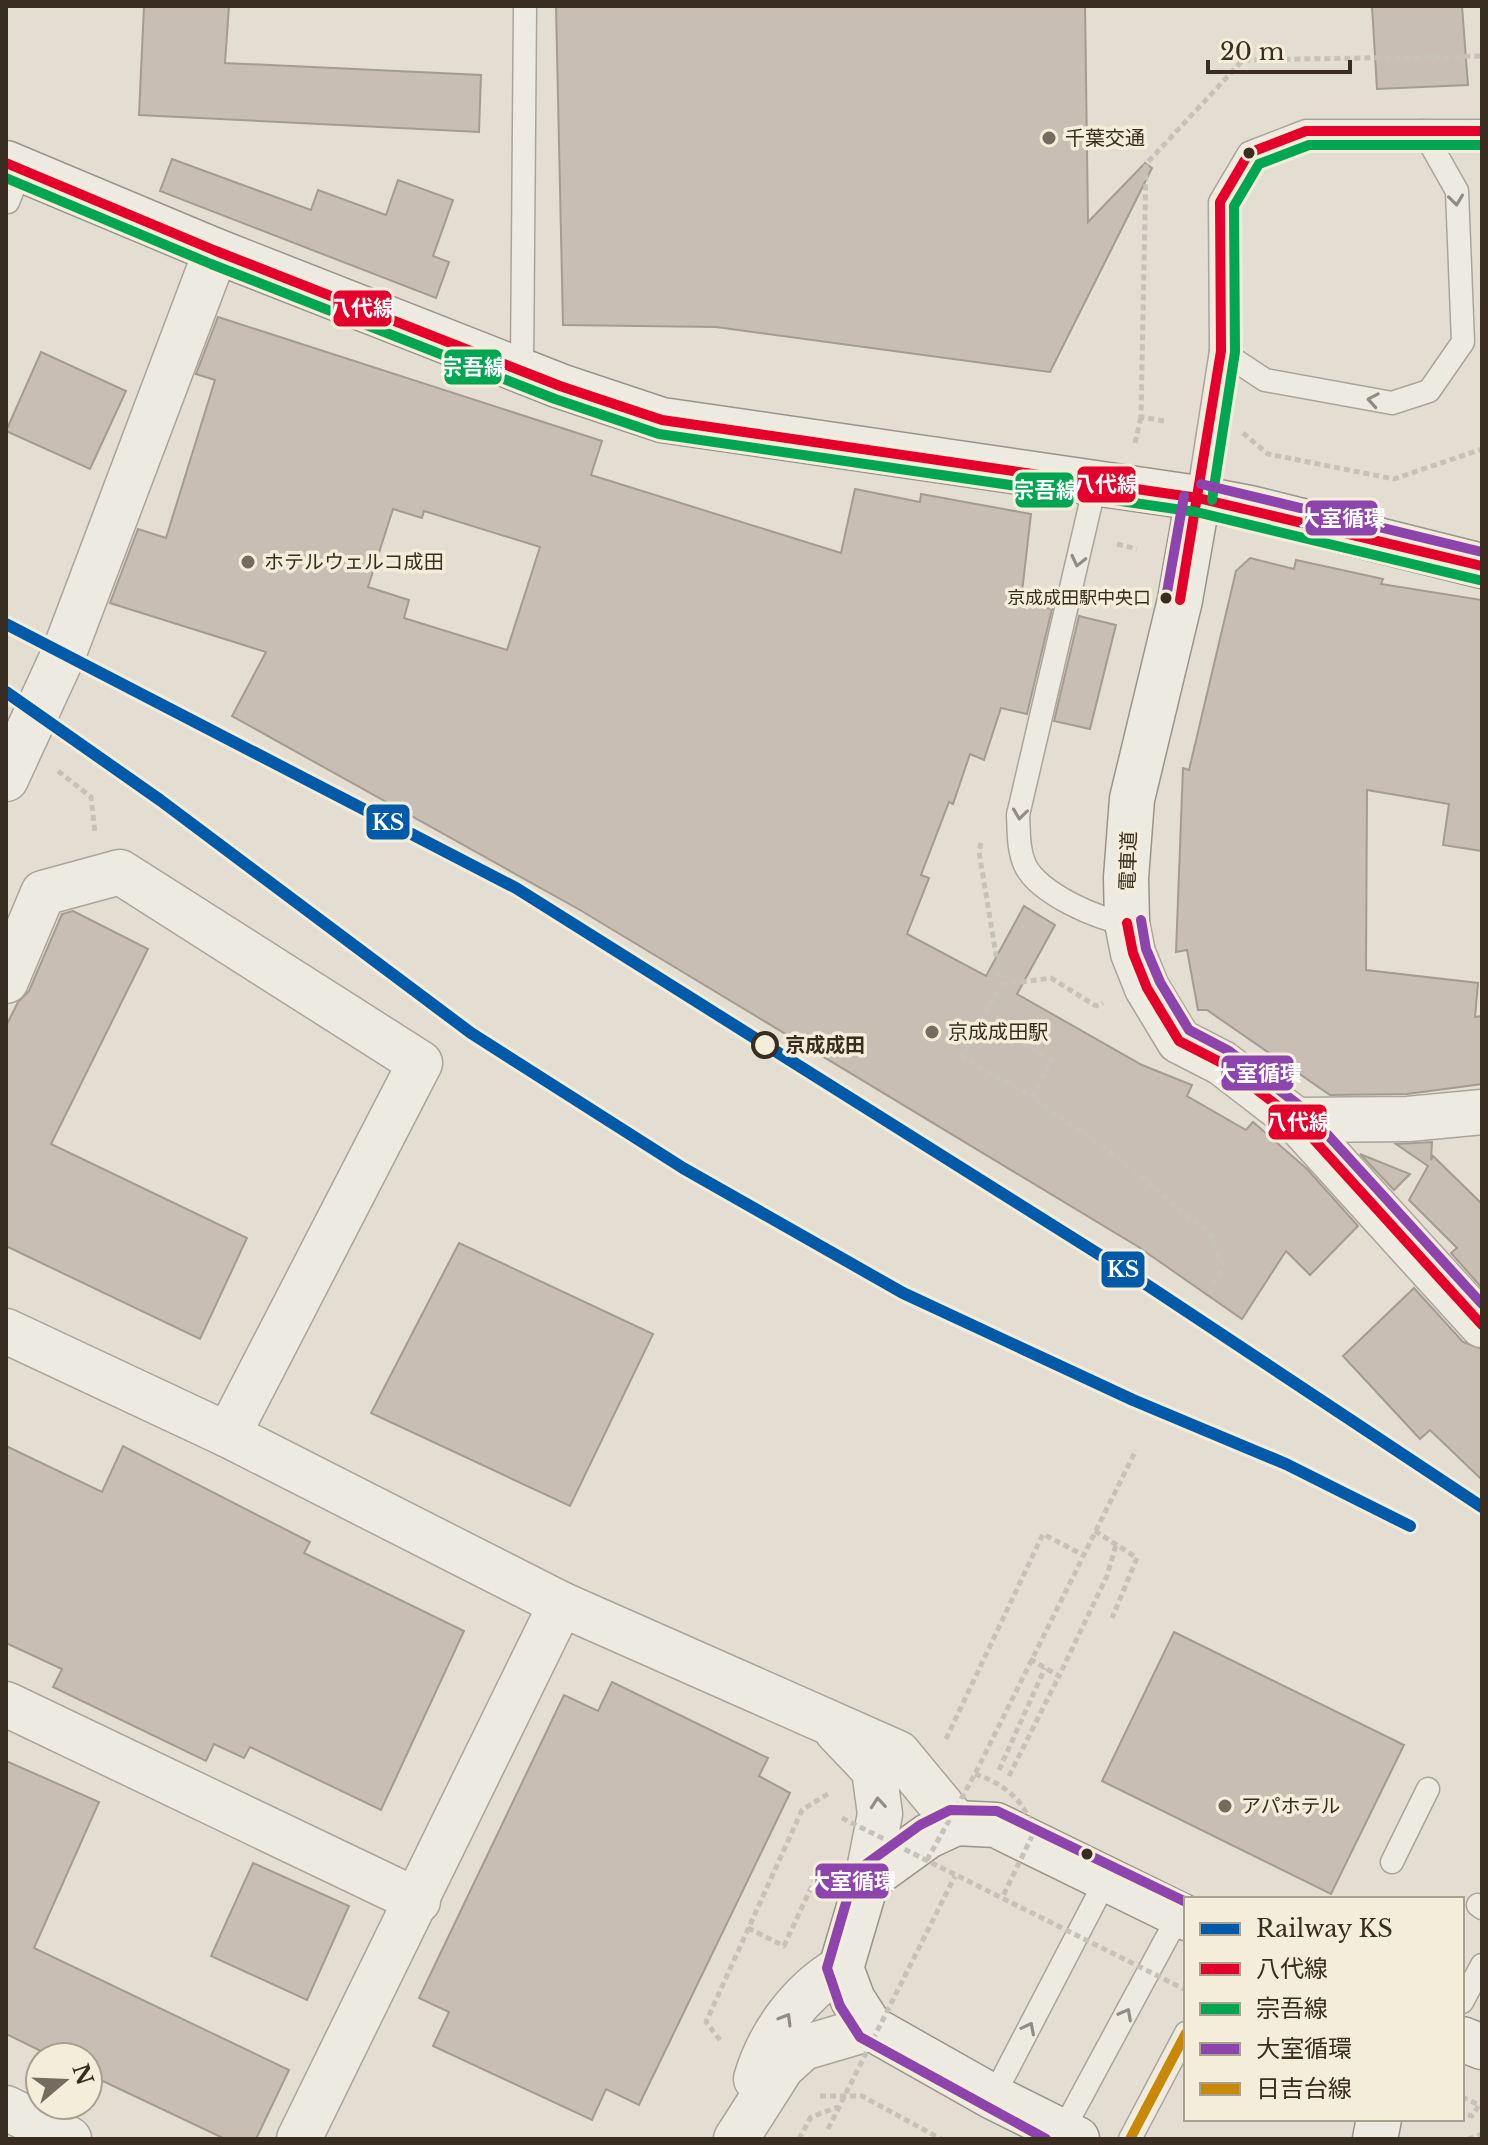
<svg xmlns="http://www.w3.org/2000/svg" width="1488" height="2145" font-family="'Libre Baskerville','Noto Sans JP',serif">
  <rect width="100%" height="100%" fill="#e4ded2"/>
  <g fill="#c8beb3" stroke="#a59b91" stroke-width="2" fill-rule="evenodd">
    <polygon points="144,6 229,6 225,63 481,75 479,132 139,115"/>
    <polygon points="556,6 1085,6 1088,222 1145,163 1152,168 1050,372 716,327 563,325"/>
    <polygon points="1372,6 1462,6 1468,85 1377,89"/>
    <polygon points="172,159 311,210 318,190 386,215 398,180 453,200 433,256 449,262 436,298 160,191"/>
    <path d="M218 317 602 441 591 475 841 553 855 489 920 502 921 494 1031 514 1021 601 1052 609 1027 714 1001 708 984 760 970 754 953 804 949 802 921 875 929 878 907 934 986 976 1024 906 1055 925 1017 994 1142 1065 1192 1085 1187 1096 1246 1130 1253 1122 1307 1169 1358 1226 1310 1275 1286 1251 1242 1319 1137 1246 580 910 232 716 266 652 110 603 138 529 166 538 215 380 196 374ZM393 509 422 518 424 511 540 547 507 650 404 618 409 600 368 587Z"/>
    <polygon points="41,352 126,391 90,469 6,431"/>
    <polygon points="1250,558 1294,569 1296,560 1383,579 1381,584 1482,600 1482,851 1443,845 1449,804 1367,790 1366,970 1478,983 1475,1017 1482,1016 1482,1084 1407,1094 1330,1095 1207,1010 1198,1010 1187,950 1176,952 1183,768 1189,770 1236,571"/>
    <polygon points="1079,616 1116,625 1090,729 1054,721"/>
    <polygon points="73,911 148,949 51,1144 247,1238 200,1339 6,1246 6,1026 18,1002 29,991 62,914"/>
    <polygon points="1432,1142 1431,1160 1433,1156 1482,1204 1482,1288 1451,1253 1457,1248 1409,1200 1428,1166 1396,1144"/>
    <polygon points="1360,1154 1410,1174 1394,1190"/>
    <polygon points="459,1243 653,1334 570,1506 371,1413"/>
    <polygon points="1414,1288 1463,1342 1482,1349 1482,1480 1430,1430 1420,1439 1343,1356"/>
    <polygon points="6,1446 102,1492 123,1446 310,1542 304,1553 464,1631 381,1810 250,1747 244,1758 214,1744 206,1761 53,1687 62,1669 6,1643"/>
    <polygon points="1174,1632 1404,1745 1331,1894 1102,1781"/>
    <polygon points="612,1682 768,1758 759,1776 790,1793 639,2105 606,2089 592,2120 433,2046 449,2012 419,1998 564,1695 598,1711"/>
    <polygon points="6,1761 99,1802 34,1948 289,2070 256,2139 225,2139 88,2074 88,2057 53,2057 6,2034"/>
    <polygon points="253,1863 349,1906 307,2000 211,1956"/>
  </g>
  <g fill="none" stroke-linecap="round" stroke-linejoin="round">
    <g stroke="#aaa49a" stroke-width="25">
      <g id="lane">
        <polyline points="8,202 21,169"/>
        <polyline points="1221,351 1265,380 1392,403 1429,391 1463,342 1457,191 1423,131"/>
        <polyline points="522,368 525,6"/>
        <path d="M1095 485 1018 815C1019 833 1018 849 1025 865 1037 892 1099 921 1127 923"/>
        <polyline points="1198,498 1221,351 1220,202 1249,153 1306,131 1482,131"/>
        <polyline points="1392,1862 1428,1789"/>
        <polyline points="1478,1905 1482,1908"/>
        <polyline points="1462,2002 1482,1965"/>
        <polyline points="993,2097 1107,1878"/>
        <polyline points="1062,2132 1179,1915"/>
        <polyline points="1130,2139 1186,2033"/>
      </g>
    </g>
    <g stroke="#aaa49a" stroke-width="47">
      <g id="street">
        <polyline points="6,779 64,653 216,251"/>
        <polyline points="1127,923 1133,953 1147,988 1179,1041 1222,1063 1296,1120 1482,1325"/>
        <polyline points="6,981 43,893 120,872 420,1063 228,1435"/>
        <polyline points="1296,1120 1408,1119 1482,1112"/>
        <polyline points="6,1331 228,1435 561,1604 898,1753 956,1823"/>
        <polyline points="6,1704 418,1901"/>
        <polyline points="837,1731 874,1770 880,1814 867,1880"/>
        <path d="M756 2079C769 2034 801 1991 841 1968"/>
        <polyline points="6,2108 69,2139"/>
        <polyline points="299,2139 561,1604"/>
        <polyline points="736,2139 782,2067 803,2048 871,2028"/>
      </g>
    </g>
    <g stroke="#9a938a" stroke-width="47">
      <g id="secondary">
        <polyline points="6,163 216,251 560,386 662,420 1198,498 1250,508 1482,566"/>
        <polyline points="1127,923 1126,878 1132,799 1180,600 1198,498"/>
        <polyline points="1462,2039 1482,2047"/>
        <polyline points="1077,2139 993,2097 871,2028 853,2000 841,1968 867,1880 928,1836 956,1823 996,1825 1186,1918"/>
        <polyline points="1375,2139 1379,2119"/>
      </g>
    </g>
    <g stroke="#c6c1b9" stroke-width="5" stroke-dasharray="6 4" stroke-linecap="butt">
      <polyline points="1164,421 1141,417 1146,164 1243,60 1482,56"/>
      <polyline points="1243,433 1268,454 1394,479 1482,449"/>
      <polyline points="1135,443 1141,417"/>
      <polyline points="1117,544 1137,549"/>
      <polyline points="58,771 91,797 95,833"/>
      <polyline points="981,843 979,852 1001,985 982,1019 1052,1060 1032,1097 1116,1156 1210,1234 1223,1265 1209,1296"/>
      <polyline points="1001,985 1051,978 1096,1006 1103,1003"/>
      <polyline points="982,1019 963,1057 1032,1097"/>
      <polyline points="1095,1531 1137,1558 1112,1618"/>
      <polyline points="1030,1659 1059,1676 1107,1576 1116,1545"/>
      <polyline points="946,1739 1043,1534 1083,1555"/>
      <polyline points="999,1770 1045,1668"/>
      <polyline points="1009,1776 1059,1676"/>
      <polyline points="748,1928 784,1946 816,1877"/>
      <polyline points="720,2040 706,2022 802,1810 831,1792"/>
      <polyline points="820,2096 862,2096 941,2139"/>
      <polyline points="1462,2097 1479,2105 1472,2116 1462,2113"/>
      <polyline points="799,2139 811,2117 838,2107"/>
      <polyline points="1468,2139 1482,2134"/>
    </g>
    <use href="#lane" stroke="#edeae2" stroke-width="22"/>
    <use href="#street" stroke="#edeae2" stroke-width="44"/>
    <use href="#secondary" stroke="#edeae2" stroke-width="44"/>
    <g stroke="#c6c1b9" stroke-width="5" stroke-dasharray="6 4" stroke-linecap="butt">
      <path d="M975 1774C1005 1784 1025 1801 1034 1832L1002 1898"/>
      <polyline points="842,1818 1186,1990"/>
      <polyline points="927,1860 975,1774 1136,1450"/>
      <polyline points="828,2129 955,1876"/>
    </g>
    <g stroke="#f4edd9" stroke-width="16">
      <g id="bus-1">
        <polyline points="6,163 216,251 560,386 662,420 1198,498 1482,566"/>
        <polyline points="1180,600 1221,351 1220,202 1249,153 1306,131 1482,131"/>
        <polyline points="1127,923 1133,953 1147,988 1179,1041 1222,1063 1296,1120 1482,1325"/>
      </g>
    </g>
    <g stroke="#f4edd9" stroke-width="16">
      <g id="bus-2">
        <polyline points="6,178 211,264 555,399 659,434 1196,512 1479,580"/>
        <polyline points="1212,500 1235,352 1234,206 1259,164 1309,145 1482,145"/>
      </g>
    </g>
    <g stroke="#f4edd9" stroke-width="16">
      <g id="bus-3">
        <polyline points="1201,484 1482,552"/>
        <polyline points="1166,598 1184,496"/>
        <polyline points="1141,920 1146,949 1160,982 1189,1030 1229,1051 1305,1110 1482,1304"/>
        <polyline points="1046,2139 860,2037 840,2006 827,1968 855,1872 920,1825 950,1810 997,1811 1186,1902"/>
      </g>
    </g>
    <g stroke="#f4edd9" stroke-width="16">
      <polyline id="bus-4" points="1130,2139 1186,2033"/>
    </g>
    <use href="#bus-1" stroke="#e4002b" stroke-width="10"/>
    <use href="#bus-2" stroke="#00a651" stroke-width="10"/>
    <use href="#bus-3" stroke="#8e44ad" stroke-width="10"/>
    <use href="#bus-4" stroke="#c88808" stroke-width="10"/>
    <g stroke="#f4edd9" stroke-width="18">
      <g id="rail-1">
        <polyline points="6,624 516,888 1135,1277 1482,1507"/>
        <polyline points="6,692 160,800 471,1033 683,1168 903,1293 1133,1400 1286,1464 1410,1526"/>
      </g>
    </g>
    <use href="#rail-1" stroke="#005aaa" stroke-width="12"/>
  </g>
  <defs><path id="oneway-chevron" d="M-2-3.5L2.5 0L-2 3.5" fill="none" stroke-width="1.6" stroke-linecap="round" stroke-linejoin="round" transform="scale(2)"/></defs>
  <g stroke="#938c82">
    <use href="#oneway-chevron" transform="translate(1456 200) rotate(83)"/>
    <use href="#oneway-chevron" transform="translate(1373 400) rotate(-170)"/>
    <use href="#oneway-chevron" transform="translate(1078 561) rotate(103)"/>
    <use href="#oneway-chevron" transform="translate(1020 814) rotate(97)"/>
    <use href="#oneway-chevron" transform="translate(878 1803) rotate(-95)"/>
    <use href="#oneway-chevron" transform="translate(1126 2014) rotate(-62)"/>
    <use href="#oneway-chevron" transform="translate(786 2019) rotate(-59)"/>
    <use href="#oneway-chevron" transform="translate(1029 2028) rotate(-63)"/>
  </g>
  <g fill="#756b5f" stroke="#f4edd9" stroke-width="3">
    <circle cx="1049" cy="138" r="8"/>
    <circle cx="248" cy="562" r="8"/>
    <circle cx="932" cy="1032" r="8"/>
    <circle cx="1225" cy="1806" r="8"/>
  </g>
  <g fill="#392d21" stroke="#f4edd9" stroke-width="3">
    <circle cx="1249" cy="153" r="7"/>
    <circle cx="1166" cy="598" r="7"/>
    <circle cx="1087" cy="1854" r="7"/>
  </g>
  <circle fill="#f4edd9" stroke="#392d21" stroke-width="4" cx="765" cy="1045" r="12"/>
  <g text-anchor="middle" dominant-baseline="central" stroke-width="7" stroke-linejoin="round" paint-order="stroke">
    <g font-size="18" fill="#392d21" stroke="#f4edd9" text-anchor="end">
      <text x="1151" y="598">京成成田駅中央口</text>
    </g>
    <g font-size="20" fill="#392d21" stroke="#f4edd9" text-anchor="start">
      <text x="1065" y="138">千葉交通</text>
      <text x="264" y="562">ホテルウェルコ成田</text>
      <text x="948" y="1032">京成成田駅</text>
      <text x="1241" y="1806">アパホテル</text>
    </g>
    <g font-size="20" fill="#392d21" stroke="#f4edd9">
      <text transform="translate(1128 861) rotate(-88)">電車道</text>
    </g>
    <g font-size="20" font-weight="bold" fill="#392d21" stroke="#f4edd9" text-anchor="start">
      <text x="785" y="1045">京成成田</text>
    </g>
  </g>
  <g stroke="#f4edd9" stroke-width="3">
    <rect x="332" y="289" width="61" height="39" rx="8" fill="#e4002b"/>
    <rect x="443" y="348" width="60" height="38" rx="8" fill="#00a651"/>
    <rect x="1076" y="465" width="61" height="39" rx="8" fill="#e4002b"/>
    <rect x="1014" y="471" width="61" height="38" rx="8" fill="#00a651"/>
    <rect x="1304" y="499" width="75" height="38" rx="8" fill="#8e44ad"/>
    <rect x="365" y="803" width="46" height="38" rx="8" fill="#005aaa"/>
    <rect x="1220" y="1054" width="75" height="38" rx="8" fill="#8e44ad"/>
    <rect x="1267" y="1103" width="61" height="38" rx="8" fill="#e4002b"/>
    <rect x="1100" y="1250" width="46" height="39" rx="8" fill="#005aaa"/>
    <rect x="814" y="1862" width="76" height="38" rx="8" fill="#8e44ad"/>
  </g>
  <g font-size="22" text-anchor="middle" font-weight="bold" fill="#fff">
    <text x="362" y="316">八代線</text>
    <text x="473" y="375">宗吾線</text>
    <text x="1106" y="492">八代線</text>
    <text x="1045" y="498">宗吾線</text>
    <text x="1342" y="526">大室循環</text>
    <text x="388" y="830">KS</text>
    <text x="1258" y="1081">大室循環</text>
    <text x="1298" y="1130">八代線</text>
    <text x="1123" y="1277">KS</text>
    <text x="852" y="1889">大室循環</text>
  </g>
  <rect width="1488" height="2145" fill="none" stroke="#392d21" stroke-width="16"/>
  <rect x="1184" y="1897" width="280" height="224" fill="#f4edd9" stroke="#a9a08f" stroke-width="2"/>
  <rect x="1200" y="1923" width="40" height="12" fill="#005aaa" stroke="#a9a08f" stroke-width="2"/>
  <text x="1256" y="1937" font-size="24" fill="#392d21">Railway KS</text>
  <rect x="1200" y="1963" width="40" height="12" fill="#e4002b" stroke="#a9a08f" stroke-width="2"/>
  <text x="1256" y="1977" font-size="24" fill="#392d21">八代線</text>
  <rect x="1200" y="2003" width="40" height="12" fill="#00a651" stroke="#a9a08f" stroke-width="2"/>
  <text x="1256" y="2017" font-size="24" fill="#392d21">宗吾線</text>
  <rect x="1200" y="2043" width="40" height="12" fill="#8e44ad" stroke="#a9a08f" stroke-width="2"/>
  <text x="1256" y="2057" font-size="24" fill="#392d21">大室循環</text>
  <rect x="1200" y="2083" width="40" height="12" fill="#c88808" stroke="#a9a08f" stroke-width="2"/>
  <text x="1256" y="2097" font-size="24" fill="#392d21">日吉台線</text>
  <g transform="translate(64 2081) rotate(71)"><circle r="38" fill="#f4edd9" stroke="#a9a08f" stroke-width="2"/>
  <path d="M0-6L14 30L0 20L-14 30Z" fill="#756b5f"/>
  <text y="-12" font-size="22" font-weight="bold" text-anchor="middle" fill="#392d21">N</text>
  </g>
  <path d="M1208 60v12h142v-12" fill="none" stroke="#392d21" stroke-width="4"/>
  <text x="1220" y="60" font-size="24" fill="#392d21" stroke="#f4edd9" stroke-width="6" paint-order="stroke">20 m</text>
</svg>
